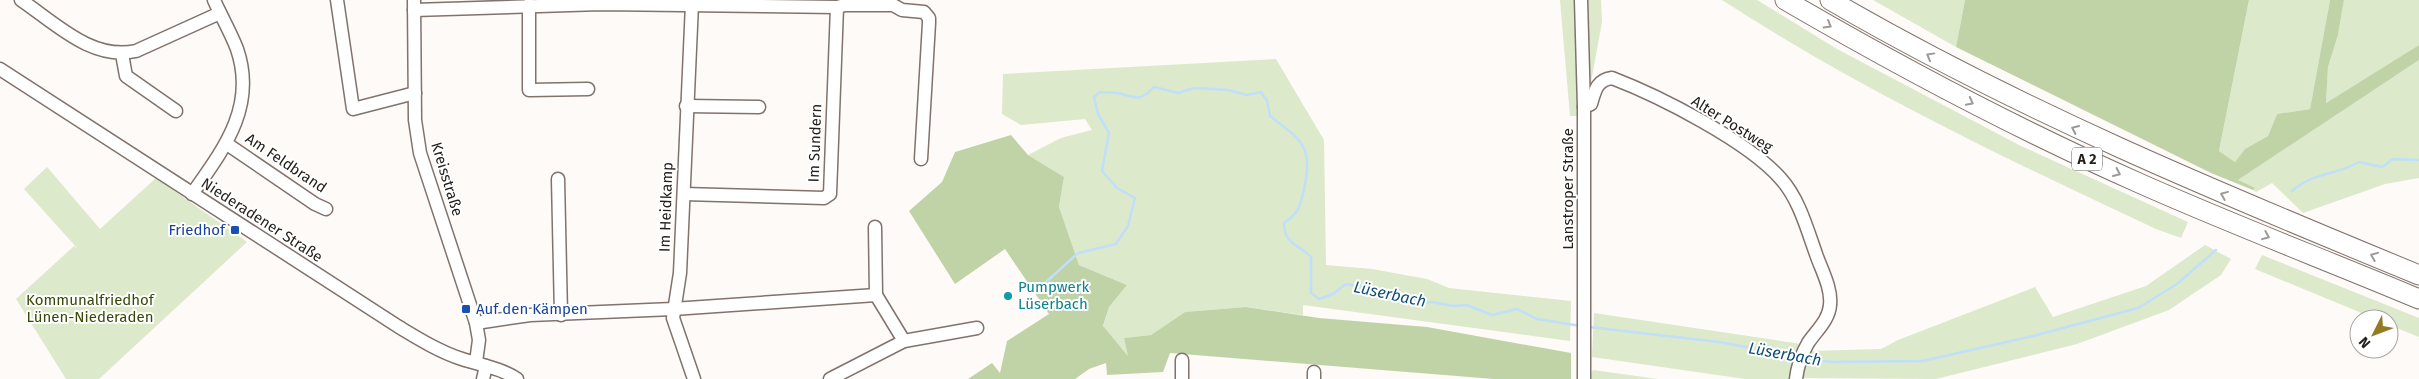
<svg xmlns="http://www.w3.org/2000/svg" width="2419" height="379" font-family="'Fira Sans',sans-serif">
  <rect width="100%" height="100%" fill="#fdfaf8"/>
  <g fill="#dce9ca">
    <polygon points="1560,0 1574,0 1578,116 1570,116"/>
    <polygon points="1587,0 1601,0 1602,22 1589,93"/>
    <path d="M1722 0H1757L1837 49 2019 145 2188 222 2181 238 2156 229C2008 160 1859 89 1722 0Z"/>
    <polygon points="1873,0 1965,0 1956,47"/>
    <polygon points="2249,0 2330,0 2310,109 2277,114 2268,136 2245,149 2235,162 2219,151"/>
    <polygon points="2344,0 2419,0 2419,45 2326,103 2328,67 2338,35"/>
    <polygon points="1276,59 1324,140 1326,265 1372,269 1427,279 1449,288 1571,301 1570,341 1303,305 1303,315 1246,307 1185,312 1151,335 1124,338 1129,357 1103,327 1109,307 1127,285 1079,265 1059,207 1064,177 1028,155 1061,138 1092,130 1085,119 1021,125 1002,114 1003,74"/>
    <polygon points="2419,60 2419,178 2385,184 2303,213 2272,183 2256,192 2238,180"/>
    <polygon points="47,167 100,229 156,178 247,242 99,379 66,379 16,299 74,246 78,249 24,189"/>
    <polygon points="2205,245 2231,259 2221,275 2169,310 2077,344 1936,379 1801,378 1811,351 1881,349 1898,340 2035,287 2053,317 2146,286"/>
    <polygon points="2262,255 2419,318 2419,337 2389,325 2389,319 2376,319 2255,269"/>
    <polygon points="1594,313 1801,344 1789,379 1745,379 1592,357"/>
    <polygon points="1593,370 1658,379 1588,379"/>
  </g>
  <g fill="#c0d3a7">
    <polygon points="1965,0 2249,0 2219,151 2235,162 2245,149 2268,136 2277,114 2310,109 2330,0 2344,0 2338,35 2328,67 2326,103 2419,45 2419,60 2238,180 2255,188 2253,190 2211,173 1956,47"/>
    <polygon points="1011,135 1028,155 1064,177 1059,207 1079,265 1127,285 1109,307 1103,326 1128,356 1124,338 1151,335 1185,312 1246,307 1319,318 1427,327 1571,353 1571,379 1494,379 1170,353 1163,372 1107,375 1106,363 1089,369 1075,379 968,379 992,363 1000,373 1007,341 1049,314 1005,249 955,284 909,211 942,182 955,152"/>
  </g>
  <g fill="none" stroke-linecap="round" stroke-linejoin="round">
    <g stroke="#c0dffa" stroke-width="2.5">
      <path d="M2292 191C2315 171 2335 176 2359 162L2382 167 2393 159 2419 160"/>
      <path d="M1035 292 1078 253 1116 244 1128 226 1135 198 1117 188 1102 171 1109 133 1098 114 1094 97 1100 92C1105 93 1112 92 1117 93 1136 97 1139 103 1154 87L1178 93 1194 88 1228 90 1247 95 1261 92 1267 101 1270 116C1301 140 1314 146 1304 189 1301 205 1298 214 1284 223 1284 245 1299 244 1311 257V293L1319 299 1333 294 1346 284 1382 290 1386 294 1403 296 1420 303 1432 302 1453 306 1467 305 1492 315 1517 309 1537 319 1581 326"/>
      <polyline points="1589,327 1719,342 1798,357"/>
      <polyline points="1806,359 1833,362 1923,361 2037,335 2138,308 2177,284 2216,250"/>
    </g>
    <g stroke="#81726c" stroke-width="15">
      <g id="minor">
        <path d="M21 0C55 23 92 61 136 51L220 13"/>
        <polyline points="337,0 353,109 415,93"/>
        <polyline points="414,0 415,120 420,153 476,323 479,340 476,362"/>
        <polyline points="1581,0 1584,107 1584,379"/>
        <polyline points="692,4 680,273 673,318 694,379"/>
        <polyline points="529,5 529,90 588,89"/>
        <polyline points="414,10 601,4 837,7 845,5 893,5 902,10 924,12 929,18 929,23 921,159"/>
        <polyline points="122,54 126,76 176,111"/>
        <path d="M0 69 399 327C419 339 440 352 462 359 480 365 501 368 517 379"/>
        <polyline points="686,106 759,107"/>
        <path d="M1584 107 1591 104C1595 90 1597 80 1612 78 1659 96 1748 141 1781 179 1799 199 1807 229 1816 254 1821 269 1832 288 1830 305 1829 320 1816 331 1808 343 1802 353 1797 368 1796 379"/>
        <polyline points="227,144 315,204 326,209"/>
        <polyline points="558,179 561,315"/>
        <path d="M192 194C223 150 257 107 237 49 231 33 221 16 214 0"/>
        <polyline points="684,194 824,198 830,194 837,7"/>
        <polyline points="875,227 876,295 904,341 977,328"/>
        <polyline points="476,323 530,315 673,309 876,295"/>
        <polyline points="483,379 486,366"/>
        <polyline points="830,379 904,341"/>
        <polyline points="1182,379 1182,360"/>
        <polyline points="1314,379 1314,372"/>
      </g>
    </g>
    <g stroke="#81726c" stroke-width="21">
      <g id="highway">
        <path d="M1785 0C1900 67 2017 129 2139 183 2231 224 2326 260 2419 299"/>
        <path d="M1830 0C2019 110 2217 192 2419 275"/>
      </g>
    </g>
    <use href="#minor" stroke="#fff" stroke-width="12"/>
    <use href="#highway" stroke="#fff" stroke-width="19"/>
  </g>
  <defs><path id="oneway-chevron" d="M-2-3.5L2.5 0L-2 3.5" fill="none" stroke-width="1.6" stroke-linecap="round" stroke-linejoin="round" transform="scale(1.25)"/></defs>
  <g stroke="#9d9b99">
    <use href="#oneway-chevron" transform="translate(1828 25) rotate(30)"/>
    <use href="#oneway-chevron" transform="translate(1930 56) rotate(-151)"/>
    <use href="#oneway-chevron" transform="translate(1970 102) rotate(27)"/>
    <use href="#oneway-chevron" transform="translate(2075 129) rotate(-155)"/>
    <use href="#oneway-chevron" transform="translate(2117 173) rotate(25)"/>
    <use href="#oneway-chevron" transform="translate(2224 195) rotate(-158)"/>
    <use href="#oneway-chevron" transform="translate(2266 236) rotate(22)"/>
    <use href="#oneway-chevron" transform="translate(2374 256) rotate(-158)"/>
  </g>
  <g fill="#1a4fb4" stroke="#fff" stroke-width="2">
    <rect x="230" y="225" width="10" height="10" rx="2.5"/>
    <rect x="461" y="304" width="10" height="10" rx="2.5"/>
  </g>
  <circle fill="#0f9aa8" stroke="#fff" stroke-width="2" cx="1008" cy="296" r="5"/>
  <g text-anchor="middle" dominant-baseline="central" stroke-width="4" stroke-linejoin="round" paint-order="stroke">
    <rect fill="#fff" stroke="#676361" stroke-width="1" x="2072" y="147.5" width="30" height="23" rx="4"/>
    <g font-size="14" font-weight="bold" fill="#26201d">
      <text x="2087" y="159">A 2</text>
    </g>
    <g font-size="15" fill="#26201d" stroke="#fff">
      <text transform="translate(1732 124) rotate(32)">Alter Postweg</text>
      <text transform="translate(815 143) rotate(-88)">Im Sundern</text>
      <text transform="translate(286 163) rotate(34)">Am Feldbrand</text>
      <text transform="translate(447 179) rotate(73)">Kreisstraße</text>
      <text transform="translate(1568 189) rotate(-90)">Lanstroper Straße</text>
      <text transform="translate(666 207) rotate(-88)">Im Heidkamp</text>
      <text transform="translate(262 220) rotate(33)">Niederadener Straße</text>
    </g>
    <g font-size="15" fill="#164399" stroke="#fff" text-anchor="end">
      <text x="225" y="230">Friedhof</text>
      <text x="476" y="309" text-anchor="start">Auf den Kämpen</text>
    </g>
    <g font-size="15" fill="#0d838f" stroke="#fff" text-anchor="start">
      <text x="1018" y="287">Pumpwerk<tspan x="1018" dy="17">Lüserbach</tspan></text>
    </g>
    <g font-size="15" fill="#364a06" stroke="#fff">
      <text x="90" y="300">Kommunalfriedhof<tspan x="90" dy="17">Lünen-Niederaden</tspan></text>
    </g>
    <g font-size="16" font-style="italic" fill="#104e78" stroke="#fff">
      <text transform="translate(1390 294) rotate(12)">Lüserbach</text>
      <text transform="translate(1785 354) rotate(10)">Lüserbach</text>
    </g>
  </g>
  <g transform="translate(2374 334) rotate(228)"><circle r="24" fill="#ffffff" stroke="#a8a6a5"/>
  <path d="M0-4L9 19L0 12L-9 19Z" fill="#927b22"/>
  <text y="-8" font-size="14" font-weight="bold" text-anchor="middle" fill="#26201d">N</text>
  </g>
</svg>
